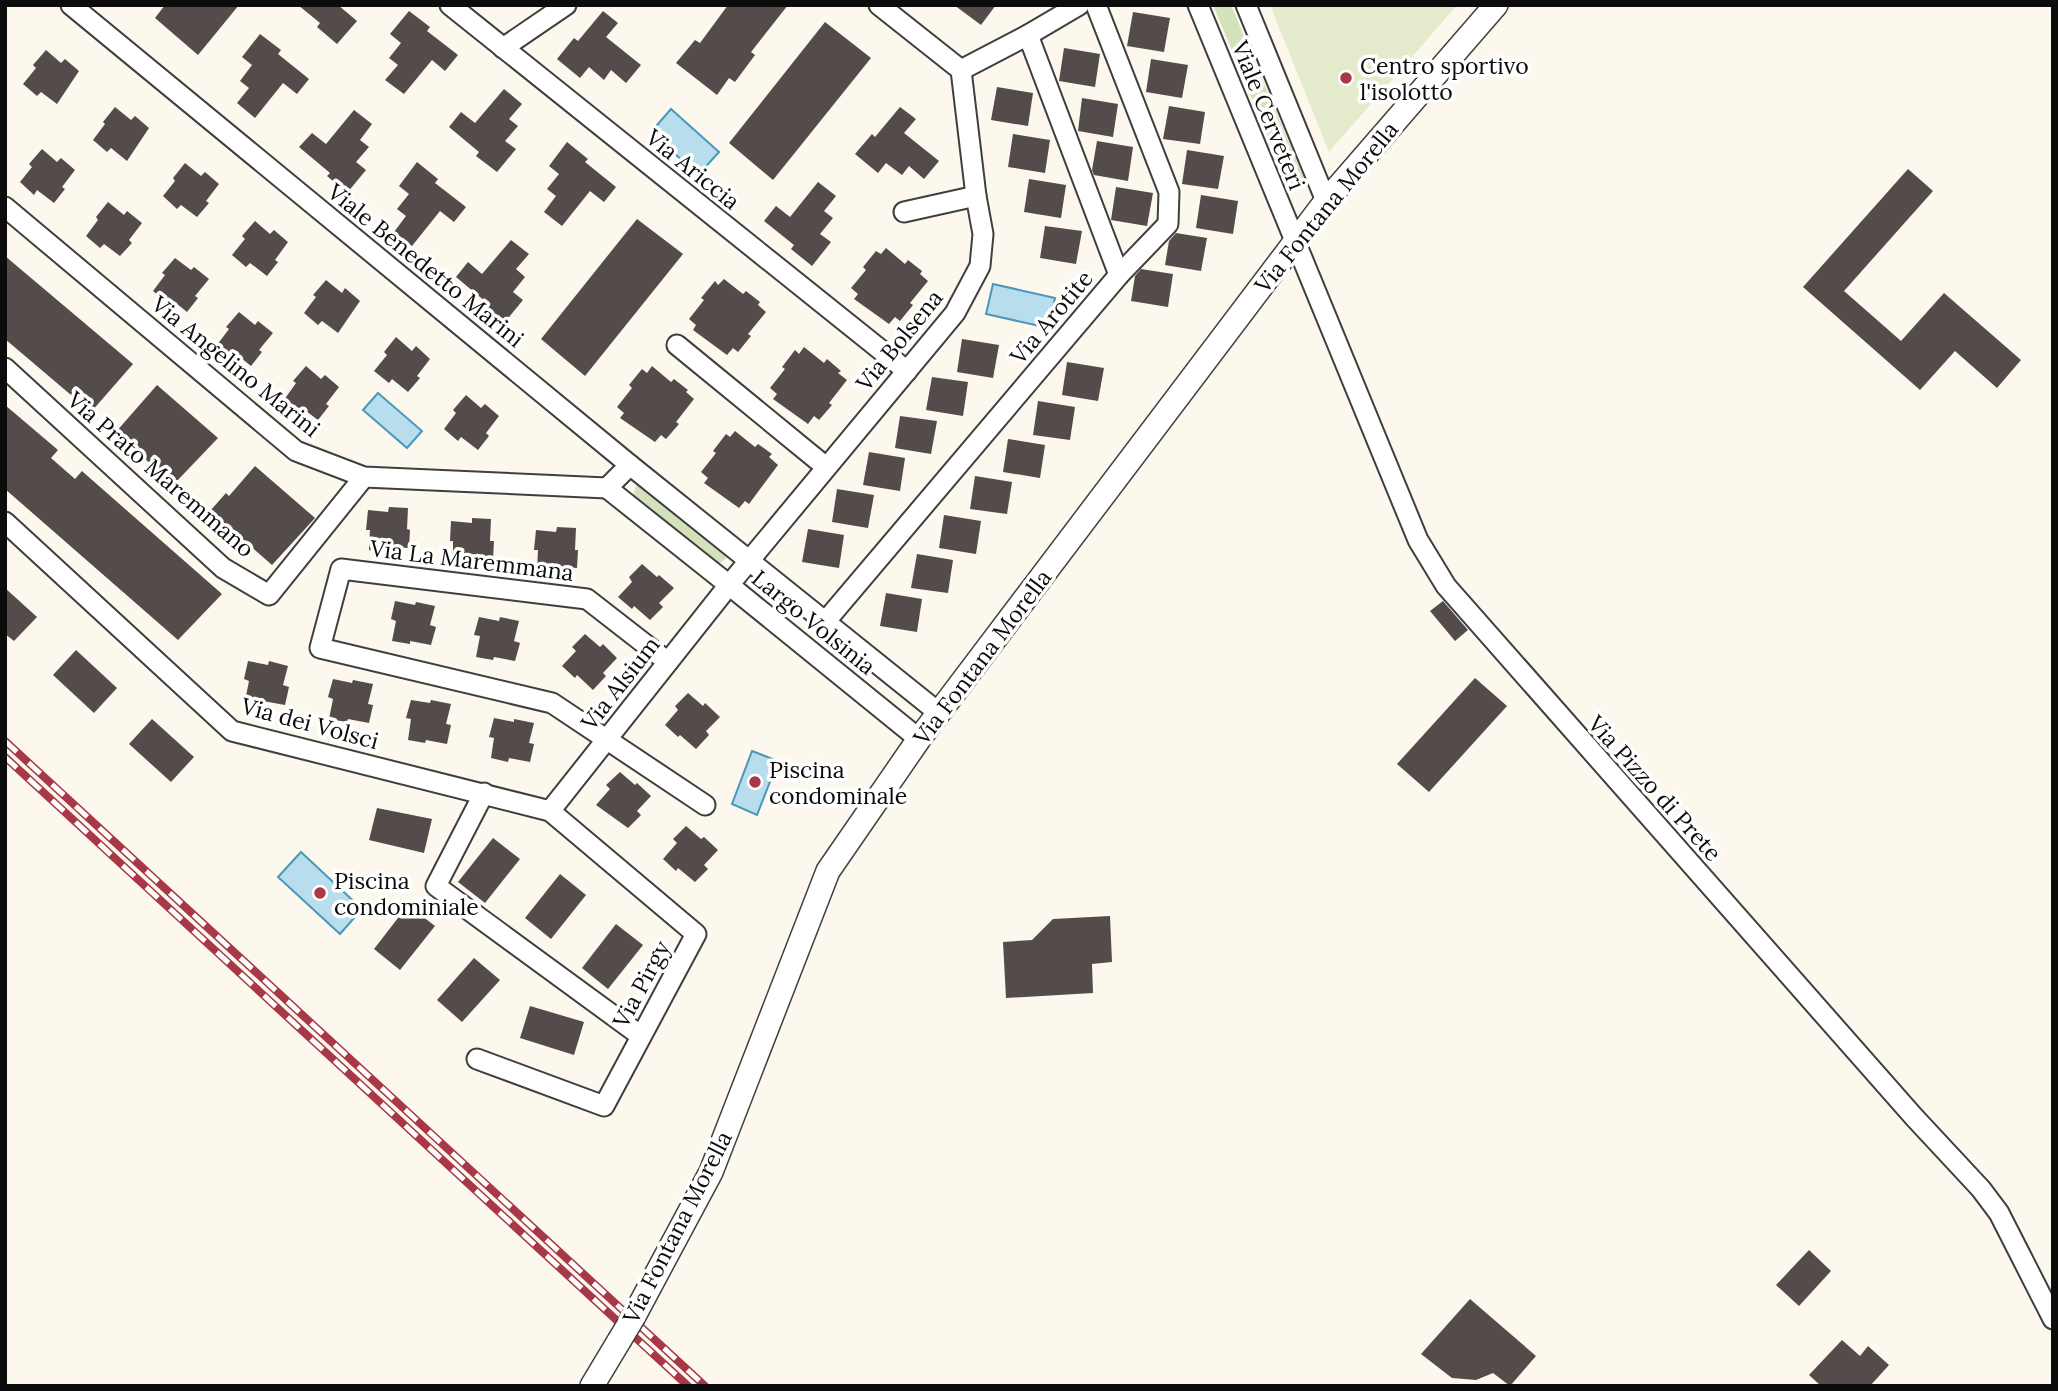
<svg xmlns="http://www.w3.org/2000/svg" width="2058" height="1391" font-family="Lora,serif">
  <rect width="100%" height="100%" fill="#fcf8ed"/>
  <g fill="#d3e2bb">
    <polygon points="1213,5 1231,5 1304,178 1304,185 1300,189 1294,190 1289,187"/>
    <polygon points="644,485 726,548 727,558 718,564 632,499 636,486"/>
  </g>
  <polygon fill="#e3ebcc" points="1270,5 1457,5 1329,152"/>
  <g fill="#b8deed" stroke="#4998ba" stroke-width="2">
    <polygon points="671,109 719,152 698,175 651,132"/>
    <polygon points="993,284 1055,298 1049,328 986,314"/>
    <polygon points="378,393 422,431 407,448 363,410"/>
    <polygon points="752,751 778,761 757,815 732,804"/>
    <polygon points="301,852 362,909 340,934 278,877"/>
  </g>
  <g fill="#534c4a">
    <polygon points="165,5 239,5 198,55 155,18"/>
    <polygon points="298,5 338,5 357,21 337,44 317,27 320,23"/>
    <polygon points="728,5 788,5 751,52 755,55 735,82 729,78 717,95 676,63 695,40 700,43"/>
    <polygon points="954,5 996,5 981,25"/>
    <polygon points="409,11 430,27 427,31 458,55 445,71 432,60 404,94 385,80 398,65 389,58 401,43 390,34"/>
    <polygon points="603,11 618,23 606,37 641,65 626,83 611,70 604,80 589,67 580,78 557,59 574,38 578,41"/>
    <polygon points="1133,12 1170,18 1164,52 1127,46"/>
    <polygon points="825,22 871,58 773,180 729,143"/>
    <polygon points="260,34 281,50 278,54 309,79 297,94 283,83 255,118 237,103 249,88 240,81 252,65 242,57"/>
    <polygon points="1064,48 1100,54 1095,87 1059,81"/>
    <polygon points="46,50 61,63 65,59 79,71 57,104 41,92 37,96 23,84 36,68 33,65"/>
    <polygon points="1151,59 1188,65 1182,98 1146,92"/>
    <polygon points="997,87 1033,93 1028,126 991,120"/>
    <polygon points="504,89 522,104 509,119 518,126 505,141 516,149 497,172 476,156 479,152 449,127 461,112 475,123"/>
    <polygon points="1082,98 1118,104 1113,137 1078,131"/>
    <polygon points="1169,106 1205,112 1200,144 1163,139"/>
    <polygon points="115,107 131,120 135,116 149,128 127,161 111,148 107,152 93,140 105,124 103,122"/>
    <polygon points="900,107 916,119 904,133 939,161 924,179 909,166 902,175 886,163 878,173 855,154 872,134 875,137"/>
    <polygon points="354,110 372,124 360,140 369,147 356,162 366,170 347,193 327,176 330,173 299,147 312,133 326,144"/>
    <polygon points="1013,134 1050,140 1045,173 1008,167"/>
    <polygon points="1097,141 1133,147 1128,181 1094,175 1092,170"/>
    <polygon points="567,142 588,159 585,162 616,187 604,202 590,191 562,226 544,212 556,196 547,189 559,174 549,166"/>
    <polygon points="42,149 57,162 61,158 75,170 62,187 65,189 54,203 37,190 34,195 20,182 32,167 29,164"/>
    <polygon points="1187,150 1224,156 1218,189 1182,184"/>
    <polygon points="417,162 438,179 435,183 466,207 454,222 440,211 412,246 394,232 406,216 397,209 409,194 399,186"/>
    <polygon points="185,163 201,176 205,172 219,184 206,201 209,203 197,217 181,205 177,209 163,196 175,181 173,178"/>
    <polygon points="1908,169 1933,191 1844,291 1901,341 1944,293 2021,360 1997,388 1955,351 1920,390 1803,287"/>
    <polygon points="1029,179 1066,185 1061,218 1024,212"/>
    <polygon points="818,182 836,196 824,211 833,218 820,234 831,242 812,266 791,249 794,245 764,221 776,206 790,217"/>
    <polygon points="1116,187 1153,193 1147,226 1111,220"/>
    <polygon points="1201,195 1238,201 1233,234 1196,228"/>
    <polygon points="108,202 124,215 127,211 142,223 129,240 132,243 120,256 104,244 100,248 86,236 98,220 96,217"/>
    <polygon points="637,219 683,254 585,376 541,339"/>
    <polygon points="255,221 270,234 274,230 288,242 275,260 278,262 267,276 250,263 246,267 232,255 245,239 242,236"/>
    <polygon points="1045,226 1082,231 1076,264 1040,258"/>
    <polygon points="1176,233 1207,238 1201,271 1165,265 1169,241"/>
    <polygon points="511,240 529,254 516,269 525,277 513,292 523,300 504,323 483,306 486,302 456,277 468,262 482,274"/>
    <polygon points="886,248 905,264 908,260 922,271 920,274 928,281 910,303 913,305 900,321 895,317 889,324 854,299 858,294 851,288 866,270 863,267 876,251 881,254"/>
    <polygon points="5,256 133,364 91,412 5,339"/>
    <polygon points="175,258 191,270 194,267 209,279 195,296 198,298 187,312 171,299 167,303 153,291 165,275 162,273"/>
    <polygon points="1141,269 1173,274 1168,307 1131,301 1135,276"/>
    <polygon points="724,279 743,294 746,291 760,302 758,305 766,312 748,334 751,336 738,352 733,348 727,355 693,330 696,325 689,319 704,300 701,298 715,281 718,285"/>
    <polygon points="326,280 342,293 345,288 360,301 338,333 322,321 318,325 304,313 316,297 313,295"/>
    <polygon points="239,312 255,325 258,321 273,333 259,350 262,352 251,366 235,353 231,357 217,345 229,329 226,327"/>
    <polygon points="396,337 412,351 416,346 430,359 417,376 420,378 408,392 392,379 389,383 374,371 387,355 384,352"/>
    <polygon points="962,339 999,345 993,378 957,372"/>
    <polygon points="804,347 824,363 827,359 841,371 838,373 847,380 829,403 832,405 819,420 814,416 808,424 773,399 777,394 770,388 785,369 782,367 795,350 799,354"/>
    <polygon points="1067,362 1104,368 1098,401 1062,395"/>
    <polygon points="306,366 321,379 325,375 339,387 326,404 329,406 318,420 302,408 298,411 284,400 296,383 293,381"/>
    <polygon points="652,366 671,382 674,379 688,390 686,392 694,399 676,422 679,424 666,439 661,435 655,442 620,418 624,413 617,407 632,388 629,385 642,369 647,373"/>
    <polygon points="932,377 968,382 963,416 926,410"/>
    <polygon points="157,385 218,438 174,484 115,433"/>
    <polygon points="466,395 481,408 485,404 499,416 486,433 489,436 478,450 461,437 458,441 444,429 456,413 453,410"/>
    <polygon points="1038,401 1075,407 1070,440 1033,435"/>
    <polygon points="5,405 58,450 51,458 75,479 82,471 83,472 222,594 178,640 5,489"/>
    <polygon points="900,416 937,421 931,454 895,448"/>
    <polygon points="735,431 755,447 758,444 772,454 769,457 778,465 749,504 745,501 739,508 704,483 708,478 701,472 716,453 713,451 726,434 730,437"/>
    <polygon points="1008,439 1045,445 1040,478 1003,472"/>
    <polygon points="869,452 905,458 900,491 863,485"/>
    <polygon points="255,466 315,518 272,565 210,511 226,493 229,496"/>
    <polygon points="975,476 1012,482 1007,514 970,509"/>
    <polygon points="837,489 874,495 868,528 832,522"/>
    <polygon points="389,507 408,508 407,529 410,530 409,548 389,547 388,552 369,550 370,530 366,530 368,510 388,512"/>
    <polygon points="944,515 981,521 976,554 939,548"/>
    <polygon points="472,518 491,519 490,541 494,541 493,559 472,557 471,563 453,561 453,541 450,541 451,521 472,523"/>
    <polygon points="557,527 576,528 575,550 578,550 577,568 557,567 556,572 537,570 538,550 534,550 536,530 556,532"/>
    <polygon points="808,529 844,535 839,568 802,562"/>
    <polygon points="917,554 953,560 948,593 911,588"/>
    <polygon points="642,564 657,577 659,575 674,588 659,603 663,607 650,620 634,606 632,609 618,597 632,582 629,577"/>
    <polygon points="5,588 37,617 14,641 5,634"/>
    <polygon points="886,593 922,599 917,632 880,626"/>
    <polygon points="395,601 415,605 416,602 435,606 430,625 436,627 431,645 410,641 410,644 392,641 396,621 391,619"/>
    <polygon points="1443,601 1468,630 1455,641 1430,611"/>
    <polygon points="479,617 499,621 500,617 519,621 514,641 520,643 515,661 494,657 493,660 476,657 480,636 474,635"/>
    <polygon points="585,634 600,647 603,644 617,658 603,673 606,676 593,690 577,675 575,678 562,666 576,651 572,647"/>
    <polygon points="76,650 117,688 94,713 53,675"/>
    <polygon points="248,661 268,665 269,661 288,666 283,685 289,687 285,705 263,701 263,705 245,701 249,681 244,679"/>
    <polygon points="1475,678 1507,706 1429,792 1397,764"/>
    <polygon points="333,679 352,683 353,680 373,684 368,704 373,705 369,723 348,719 347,722 329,719 333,699 328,697"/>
    <polygon points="688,693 703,706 705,703 720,717 706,731 709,735 696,749 680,735 678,737 665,725 678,710 675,706"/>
    <polygon points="411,700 430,703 431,700 451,704 446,724 451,725 447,744 426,740 425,743 408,740 411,719 406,718"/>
    <polygon points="494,718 514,722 514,719 534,723 529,743 534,744 530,762 509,758 508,762 491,758 494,738 489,737"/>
    <polygon points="152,719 194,757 171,782 129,744"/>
    <polygon points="620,772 635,785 637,783 651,796 637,811 641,815 628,828 596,805 610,789 606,785"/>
    <polygon points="377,808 432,819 424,853 369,840"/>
    <polygon points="686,826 701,839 704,837 718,850 704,865 708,869 695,882 678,868 676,871 663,859 677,843 673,839"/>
    <polygon points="493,838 520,859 485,903 458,882"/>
    <polygon points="560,874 586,895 551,939 525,918"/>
    <polygon points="408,905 435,926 400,970 374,949"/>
    <polygon points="1110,916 1112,962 1092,964 1093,993 1006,998 1003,942 1032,940 1053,919"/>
    <polygon points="616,924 643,945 608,989 582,968"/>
    <polygon points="474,958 500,980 462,1022 437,1000"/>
    <polygon points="530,1006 584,1022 574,1055 520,1038"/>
    <polygon points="1809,1250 1831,1271 1799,1306 1776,1285"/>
    <polygon points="1470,1299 1536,1356 1510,1386 1493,1373 1476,1380 1452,1378 1421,1354"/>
    <polygon points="1842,1340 1860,1356 1868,1346 1889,1365 1870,1386 1821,1386 1809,1375"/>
  </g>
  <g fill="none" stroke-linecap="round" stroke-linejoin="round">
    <g stroke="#3f3f3f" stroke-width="23">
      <g id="minor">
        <polyline points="71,5 630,465 939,713"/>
        <polyline points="450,5 907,371"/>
        <polyline points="879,5 961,70"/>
        <polyline points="1198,5 1418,540 1446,586 1914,1117 1981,1189 1999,1213 2053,1319"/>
        <polyline points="1246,5 1326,201"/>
        <polyline points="1028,35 1119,275"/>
        <polyline points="503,48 566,5"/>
        <polyline points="961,70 1028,35 1079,5"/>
        <polyline points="5,207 296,451 364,477 607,488 630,465"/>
        <polyline points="904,212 976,196"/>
        <polyline points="677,345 826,467"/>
        <polyline points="5,368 223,568 269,595 364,477"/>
        <polyline points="5,522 232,731 550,811 696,934 604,1106 477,1059"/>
        <polyline points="825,622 1119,275 1168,224 1169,192 1096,5"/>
        <polyline points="668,662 587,599 341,569 320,648 552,703 705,805"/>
        <polyline points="919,739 729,585 955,313 980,266 983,234 976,196 961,70"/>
        <polyline points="484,793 436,886 641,1036"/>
        <polyline points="550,811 729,585 607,488"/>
      </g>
    </g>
    <g stroke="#3f3f3f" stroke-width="26">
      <g id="tertiary">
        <polyline points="634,1316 711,1172 828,871 919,739 1326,201 1496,5"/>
        <polyline points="592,1386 619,1341"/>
      </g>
    </g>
    <use href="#minor" stroke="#fff" stroke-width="19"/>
    <use href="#tertiary" stroke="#fff" stroke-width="23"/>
    <g stroke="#a83747" stroke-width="8">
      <g id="rail">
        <polyline points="5,741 705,1386"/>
        <polyline points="5,757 688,1386"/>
      </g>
    </g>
    <use href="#rail" stroke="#fff" stroke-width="5" stroke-dasharray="16" stroke-linecap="butt"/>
    <g stroke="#3f3f3f" stroke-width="26" stroke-linecap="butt">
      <polyline id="tertiary-bridge" points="619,1341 634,1316"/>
    </g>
    <use href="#tertiary-bridge" stroke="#fff" stroke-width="23"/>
  </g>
  <g fill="#a83747" stroke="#fff" stroke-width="2.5">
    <circle cx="1346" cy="78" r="7"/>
    <circle cx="755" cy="782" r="7"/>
    <circle cx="320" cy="893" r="7"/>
  </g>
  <g text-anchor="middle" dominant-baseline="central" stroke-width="7" stroke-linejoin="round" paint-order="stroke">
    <g font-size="23" fill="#0c0c0c" stroke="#fff" text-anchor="start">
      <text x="1360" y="65">Centro sportivo<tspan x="1360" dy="26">l'isolotto</tspan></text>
      <text x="769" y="769">Piscina<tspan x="769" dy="26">condominale</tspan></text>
      <text x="334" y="880">Piscina<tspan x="334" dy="26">condominiale</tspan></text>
    </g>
    <g font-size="23" fill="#0c0c0c" stroke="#fff">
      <text transform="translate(1269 115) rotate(68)">Viale Cerveteri</text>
      <text transform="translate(693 169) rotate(39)">Via Ariccia</text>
      <text transform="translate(1326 207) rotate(-51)">Via Fontana Morella</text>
      <text transform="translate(426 265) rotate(39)">Viale Benedetto Marini</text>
      <text transform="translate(1051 317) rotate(-50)">Via Arotite</text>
      <text transform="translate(899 340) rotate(-51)">Via Bolsena</text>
      <text transform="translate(236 366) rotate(39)">Via Angelino Marini</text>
      <text transform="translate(161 474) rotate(41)">Via Prato Maremmano</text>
      <text transform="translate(472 560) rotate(7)">Via La Maremmana</text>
      <text transform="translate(814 622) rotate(39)">Largo Volsinia</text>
      <text transform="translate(982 657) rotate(-53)">Via Fontana Morella</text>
      <text transform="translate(620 683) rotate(-52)">Via Alsium</text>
      <text transform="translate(310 723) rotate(15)">Via dei Volsci</text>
      <text transform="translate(1655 788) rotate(48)">Via Pizzo di Prete</text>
      <text transform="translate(641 984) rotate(-62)">Via Pirgy</text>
      <text transform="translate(677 1227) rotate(-63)">Via Fontana Morella</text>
    </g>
  </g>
  <rect width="2058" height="1391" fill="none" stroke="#0c0c0c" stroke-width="14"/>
</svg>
